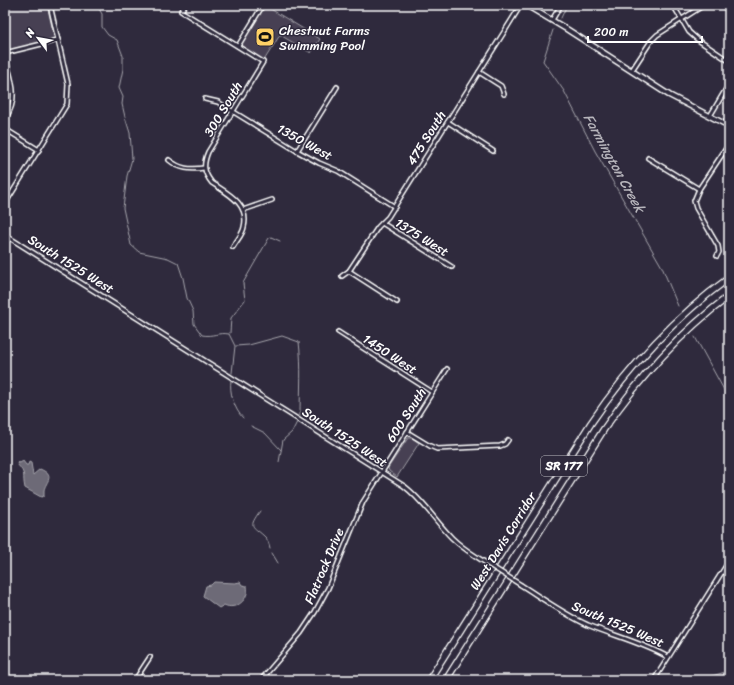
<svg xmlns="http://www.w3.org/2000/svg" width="734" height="685" font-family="Sriracha,sans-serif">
  <rect width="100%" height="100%" fill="#2f2a3d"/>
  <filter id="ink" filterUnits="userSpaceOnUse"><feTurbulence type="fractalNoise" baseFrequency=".025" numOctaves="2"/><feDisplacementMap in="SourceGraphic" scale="8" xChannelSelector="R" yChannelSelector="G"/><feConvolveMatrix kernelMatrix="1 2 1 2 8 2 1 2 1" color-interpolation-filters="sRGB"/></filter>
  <g filter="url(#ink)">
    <polygon fill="#3c3749" points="729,90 729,121 715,113"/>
    <g fill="#464152" stroke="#a2a0a8">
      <polygon points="19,5 47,5 54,36 52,40 5,51 5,8"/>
      <polygon points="264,5 320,39 311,53 280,35 263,62 238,46"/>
      <polygon points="408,438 412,438 419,443 397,477 389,471 388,468"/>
      <polygon points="729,667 729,680 708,680 709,677 725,672"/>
    </g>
    <g fill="#6d6a77" stroke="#a7a6ad">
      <path d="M23 461 26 465H28L29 462 31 463 33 475 40 469C56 476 46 481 44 490 44 492 44 494 44 496L41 497 25 488C22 475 27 475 17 464L18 462 20 463Z"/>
      <path d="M214 582 235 583 240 582 242 585 247 586C250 599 236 611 224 605L219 608 203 596 206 586 211 585Z"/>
    </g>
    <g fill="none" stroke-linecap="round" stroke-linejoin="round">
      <g stroke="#a7a6ad" stroke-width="1">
        <path d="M97 5 102 14V27L108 35 117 40 123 56V69L119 88 123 97 122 104 125 117 130 133 132 159 127 176 123 208 131 245 139 252 168 258 178 263 183 278 187 298 193 311 194 324 202 335C213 337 218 332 229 334L235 346 232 373"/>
        <polyline points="561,18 567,5"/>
        <polyline points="553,30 543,61 564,91 595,151 662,267 678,306"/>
        <polyline points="230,333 231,318 245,300 243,283 269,238 271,237 280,241"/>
        <polyline points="695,337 729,399"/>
        <path d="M236 346 249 345 282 336 299 342C302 366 300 391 300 416"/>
        <path d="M231 380C229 392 234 409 243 418"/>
        <polyline points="251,426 265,433 281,450"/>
        <polyline points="279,462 283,440 292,432 297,422"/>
        <path d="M260 511C248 528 252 525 264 536 268 539 269 544 270 548"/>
        <polyline points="272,553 278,563"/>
        <polyline points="700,680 709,677 711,680"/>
      </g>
      <g stroke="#fff" stroke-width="6">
        <g id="minor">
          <path d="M185 5 181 11 263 62 208 152C203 164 203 172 212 183 227 193 250 204 244 227 243 234 237 240 233 247"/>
          <polyline points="673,5 689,32 698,40 729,61"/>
          <polyline points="5,6 9,5"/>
          <polyline points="552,20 561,5"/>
          <polyline points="238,46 263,5"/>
          <polyline points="5,53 58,40"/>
          <path d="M5 56C11 79 20 98 5 119"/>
          <polyline points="632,70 651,41 657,35 704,5"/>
          <polyline points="479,72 501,86 504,94"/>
          <polyline points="205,99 218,102 224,106 297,151 319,163 338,171 395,207"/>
          <polyline points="710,116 729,84"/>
          <polyline points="448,122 493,151"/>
          <polyline points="5,129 39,150"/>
          <polyline points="297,151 337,87"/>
          <polyline points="648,158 699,189"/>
          <path d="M169 160C180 169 190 170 204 168"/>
          <polyline points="5,204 67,104 68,84 50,5"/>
          <polyline points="243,210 272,200"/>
          <polyline points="382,223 452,267"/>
          <path d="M5 235 404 486C423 500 435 521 452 538 462 548 474 555 486 563"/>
          <polyline points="717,256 719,252 718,246 696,208 694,201 699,189 729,144"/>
          <polyline points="349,271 397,302"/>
          <polyline points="342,276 349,271 378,227 388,217 521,5"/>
          <polyline points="338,332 432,392"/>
          <polyline points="407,432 430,446 437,449 500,446 505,444 508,440"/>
          <path d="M521 585C543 599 564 614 588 625 615 636 643 643 668 657"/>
          <polyline points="135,680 150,657"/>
          <polyline points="261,680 301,633 315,612 328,588 363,502 447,369"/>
          <polyline points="654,680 729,561"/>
        </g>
      </g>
      <g stroke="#fff" stroke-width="7">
        <polyline id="tertiary" points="526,5 568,30 669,95 729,126"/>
      </g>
      <g stroke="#fff" stroke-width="8">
        <g id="motorway">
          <path d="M429 680 591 423C629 367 674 318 729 278"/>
          <path d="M446 680 604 429C639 378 680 333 729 296"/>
        </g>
      </g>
      <use href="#minor" stroke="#2f2a3d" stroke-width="3"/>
      <use href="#tertiary" stroke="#2f2a3d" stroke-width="4"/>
      <use href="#motorway" stroke="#2f2a3d" stroke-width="5.5"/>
      <g stroke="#fff" stroke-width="6" stroke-linecap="butt">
        <polyline id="minor-bridge" points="486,563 521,585"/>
      </g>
      <use href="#minor-bridge" stroke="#2f2a3d" stroke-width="3"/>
    </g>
  </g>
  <defs>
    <g id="stadium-square" transform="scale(1)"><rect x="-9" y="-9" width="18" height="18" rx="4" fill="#ffd166" stroke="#2f2a3d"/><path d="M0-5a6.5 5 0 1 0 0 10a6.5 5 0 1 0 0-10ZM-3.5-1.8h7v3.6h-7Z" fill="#111"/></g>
  </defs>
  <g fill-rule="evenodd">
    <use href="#stadium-square" x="265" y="37"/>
  </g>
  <g text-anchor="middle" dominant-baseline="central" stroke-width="3" stroke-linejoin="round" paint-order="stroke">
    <rect fill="#2f2a3d" stroke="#c1bfc5" stroke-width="1" x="541" y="456" width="46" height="20" rx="3"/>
    <g font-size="12" font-weight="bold" fill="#fff">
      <text x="564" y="466">SR 177</text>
    </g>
    <g font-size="13" fill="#fff" stroke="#2f2a3d" text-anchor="start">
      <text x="279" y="30">Chestnut Farms<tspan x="279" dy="15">Swimming Pool</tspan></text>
    </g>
    <g font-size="13" fill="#fff" stroke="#2f2a3d">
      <text transform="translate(223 109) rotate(-59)">300 South</text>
      <text transform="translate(426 138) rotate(-58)">475 South</text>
      <text transform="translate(305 142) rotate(29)">1350 West</text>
      <text transform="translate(422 237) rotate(32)">1375 West</text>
      <text transform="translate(71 264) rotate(32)">South 1525 West</text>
      <text transform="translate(390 354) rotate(33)">1450 West</text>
      <text transform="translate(406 415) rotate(-57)">600 South</text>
      <text transform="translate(345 437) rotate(33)">South 1525 West</text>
      <text transform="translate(503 541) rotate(-58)">West Davis Corridor</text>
      <text transform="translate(324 566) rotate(-67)">Flatrock Drive</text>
      <text transform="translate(618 624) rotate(23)">South 1525 West</text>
    </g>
    <g font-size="14" font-style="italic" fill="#b6b4bb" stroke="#2f2a3d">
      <text transform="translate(614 163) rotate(61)">Farmington Creek</text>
    </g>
  </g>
  <rect width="734" height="685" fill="none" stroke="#2f2a3d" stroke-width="20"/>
  <rect x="10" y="10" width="714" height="665" fill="none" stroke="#fff" stroke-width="1.5" filter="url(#ink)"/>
  <g transform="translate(38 38) rotate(302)" stroke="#2f2a3d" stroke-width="3" paint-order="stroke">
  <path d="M0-3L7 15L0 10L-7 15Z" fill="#ffffff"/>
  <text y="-6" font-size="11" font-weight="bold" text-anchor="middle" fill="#ffffff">N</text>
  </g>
  <path d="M588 36v6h114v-6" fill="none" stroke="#ffffff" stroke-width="2"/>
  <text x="594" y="36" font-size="12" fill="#ffffff" stroke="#2f2a3d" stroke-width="3" paint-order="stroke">200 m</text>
</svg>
